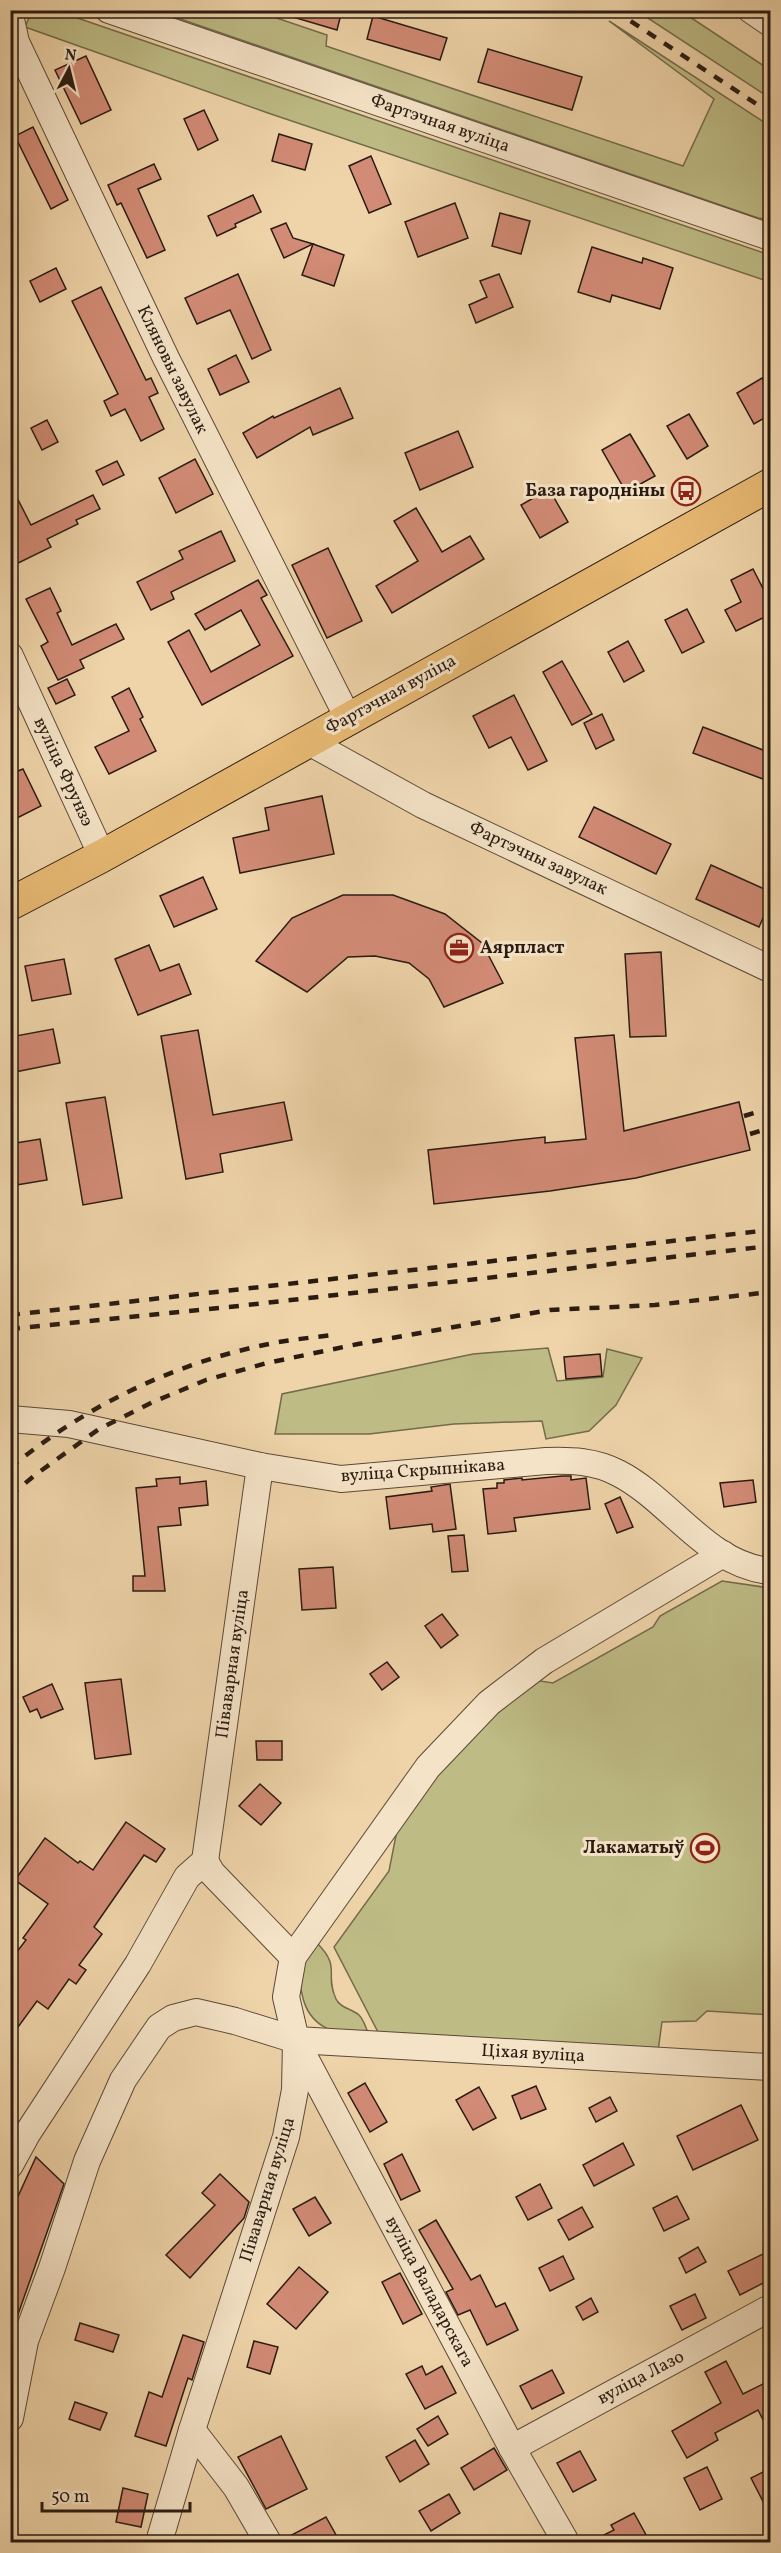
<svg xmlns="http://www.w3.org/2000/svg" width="781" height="2553" font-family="Vollkorn,serif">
  <rect width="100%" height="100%" fill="#efd4a9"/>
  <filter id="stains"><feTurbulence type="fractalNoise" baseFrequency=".00333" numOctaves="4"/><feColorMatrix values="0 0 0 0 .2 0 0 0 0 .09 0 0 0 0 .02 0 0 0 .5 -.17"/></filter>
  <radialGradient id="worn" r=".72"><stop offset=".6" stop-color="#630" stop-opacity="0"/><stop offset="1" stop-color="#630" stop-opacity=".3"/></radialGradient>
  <g fill="#bebb85" stroke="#746b4c" stroke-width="1.5">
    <polygon points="34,11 57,11 770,255 770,282 268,113 25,27 31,13"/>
    <polygon points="157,11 256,11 327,35 326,46 683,166 714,99 609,21 770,126 770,220 758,218"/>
    <polygon points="637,11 681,11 770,70 770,98"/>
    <polygon points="548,1348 557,1381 603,1377 607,1349 642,1358 616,1405 589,1431 546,1439 542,1421 454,1424 369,1434 275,1434 282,1394 473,1354"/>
    <polygon points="722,1581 770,1588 770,2015 707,2011 696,2021 662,2022 658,2051 379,2034 334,1947 389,1871 399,1820 453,1750 534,1680 553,1683 653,1627 660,1616"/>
    <path d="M317 1943C342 1968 324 1973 336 1999 340 2008 352 2009 359 2015 364 2020 367 2030 369 2036 338 2035 309 2030 302 1994 300 1986 298 1974 301 1966 304 1958 312 1950 317 1943Z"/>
  </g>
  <g fill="#d28b76" stroke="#2a1b12" stroke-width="1.5">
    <polygon points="286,10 342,10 337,30 286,15"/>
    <polygon points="373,16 447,38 440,60 367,39"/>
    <polygon points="488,49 582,77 572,110 478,82"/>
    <polygon points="86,56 111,110 81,124 55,70"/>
    <polygon points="204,110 218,140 198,150 184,119"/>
    <polygon points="33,127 68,200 51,209 15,136"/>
    <polygon points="279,134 312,144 305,170 272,161"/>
    <polygon points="371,156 391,204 369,213 349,166"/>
    <polygon points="154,164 161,179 138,189 165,250 147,258 121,203 117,205 108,185"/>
    <polygon points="253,195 261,212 235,224 236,227 217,236 208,216"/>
    <polygon points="455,203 468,238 418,257 405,222"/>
    <polygon points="500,213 530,221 521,254 492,246"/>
    <polygon points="286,223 293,238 313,244 284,258 271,229"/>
    <polygon points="313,244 344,255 334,286 302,275"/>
    <polygon points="592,247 642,263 643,258 673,268 660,309 612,295 610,302 578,292"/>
    <polygon points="56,268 66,289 40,302 30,281"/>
    <polygon points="238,274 271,350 252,359 230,310 197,324 185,298"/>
    <polygon points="499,274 513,307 476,323 469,305 487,297 480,281"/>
    <polygon points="101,287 146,380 151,378 158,393 149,397 164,429 141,441 125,409 111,416 104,401 118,394 72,301"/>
    <polygon points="236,355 249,382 220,395 208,369"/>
    <polygon points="762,378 771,392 771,414 754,424 737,393"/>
    <polygon points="340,388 353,418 313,435 310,427 257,458 243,433 273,416 274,418"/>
    <polygon points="689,414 708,446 687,459 667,426"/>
    <polygon points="47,420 58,442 42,450 31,428"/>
    <polygon points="458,431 473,467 420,490 405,453"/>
    <polygon points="630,434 655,476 626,492 602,450"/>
    <polygon points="195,459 213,494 176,513 159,478"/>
    <polygon points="117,461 124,475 103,485 96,471"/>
    <polygon points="10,484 31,525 93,495 100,509 76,520 78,524 47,539 51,547 10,567"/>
    <polygon points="549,489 568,522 540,538 521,505"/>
    <polygon points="416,508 442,552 470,536 484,559 392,613 376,586 418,561 394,521"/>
    <polygon points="221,531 235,561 171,592 174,599 151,610 137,582 183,559 179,551"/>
    <polygon points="328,548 362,621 327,638 292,565"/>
    <polygon points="753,569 771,604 771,614 736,631 725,610 741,602 731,580"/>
    <polygon points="258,580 267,595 261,598 293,656 202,705 168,642 189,630 211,672 260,645 241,610 205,630 195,614"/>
    <polygon points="50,588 61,611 57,613 72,645 116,624 124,639 80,660 84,668 58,680 41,646 48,642 26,599"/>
    <polygon points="687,609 704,642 682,653 665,620"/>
    <polygon points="628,641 644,671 624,682 608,652"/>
    <polygon points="562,661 592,714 572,725 543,672"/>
    <polygon points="67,679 75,695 56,704 48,688"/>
    <polygon points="129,688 143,717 140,719 156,751 109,774 95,747 129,731 112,697"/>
    <polygon points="514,695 547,761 528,770 511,737 489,748 473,716"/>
    <polygon points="602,714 614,740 596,749 584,723"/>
    <polygon points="703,727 771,753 771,782 693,753"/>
    <polygon points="23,769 41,806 17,818 10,806 10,774"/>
    <polygon points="322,796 334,854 240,873 233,838 269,830 265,808"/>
    <polygon points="594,807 671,844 656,874 579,837"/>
    <polygon points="711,865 771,892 771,900 759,927 696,899"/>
    <polygon points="203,877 217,909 174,927 160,896"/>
    <polygon points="343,895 393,895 445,914 482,943 503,983 444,1007 429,979 409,963 375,956 348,957 307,992 256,961 292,918"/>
    <polygon points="149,945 160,971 179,964 191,994 138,1015 115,959"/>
    <polygon points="661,952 666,1036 630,1037 625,954"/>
    <polygon points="64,959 71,994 32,1001 25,966"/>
    <polygon points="53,1029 60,1063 10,1073 10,1037"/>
    <polygon points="198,1030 213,1115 284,1102 292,1140 220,1154 223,1172 186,1179 161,1036"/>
    <polygon points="614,1035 624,1131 739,1102 750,1150 636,1178 550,1191 434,1204 428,1150 545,1137 545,1143 586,1139 575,1038"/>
    <polygon points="105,1097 122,1198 83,1205 66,1103"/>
    <polygon points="40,1139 47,1180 10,1186 10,1144"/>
    <polygon points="600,1354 602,1376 566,1379 564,1357"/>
    <polygon points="562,1476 571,1476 571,1480 586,1478 590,1509 514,1518 516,1531 488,1534 483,1489 497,1488 497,1483 504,1483 504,1480 522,1478 522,1480"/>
    <polygon points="180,1477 180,1484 206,1481 208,1505 179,1508 181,1525 158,1527 165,1591 133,1591 133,1576 145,1576 136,1488 157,1486 156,1479"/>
    <polygon points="753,1480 756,1502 724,1507 720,1483"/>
    <polygon points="450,1484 456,1529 433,1532 432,1524 390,1529 386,1497 432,1491 431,1487"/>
    <polygon points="620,1497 633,1527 617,1533 605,1504"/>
    <polygon points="464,1535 468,1571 452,1572 448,1536"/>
    <polygon points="333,1567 336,1608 302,1610 299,1569"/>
    <polygon points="442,1614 458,1635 441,1648 425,1626"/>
    <polygon points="387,1662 399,1677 382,1690 370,1674"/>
    <polygon points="121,1679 131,1754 95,1759 85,1683"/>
    <polygon points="52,1684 63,1709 41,1718 37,1709 30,1712 23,1697"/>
    <polygon points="256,1741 282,1741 282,1760 257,1760"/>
    <polygon points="260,1784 281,1803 261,1825 239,1806"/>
    <polygon points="126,1822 165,1849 156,1862 144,1855 94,1927 102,1934 79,1965 86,1970 76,1984 69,1979 48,2009 37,2001 10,2038 10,1961 26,1940 23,1938 48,1904 15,1880 45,1838 78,1863 80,1861 93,1870"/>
    <polygon points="365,2083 387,2122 370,2132 348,2093"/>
    <polygon points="536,2086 546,2109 521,2119 512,2096"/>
    <polygon points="479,2087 496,2118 473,2130 456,2100"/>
    <polygon points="610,2097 617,2111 596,2122 589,2108"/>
    <polygon points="741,2105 758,2140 693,2170 677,2136"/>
    <polygon points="623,2143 634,2165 594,2186 583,2165"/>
    <polygon points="402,2154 420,2191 401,2200 384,2164"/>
    <polygon points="36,2157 64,2184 10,2337 10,2214"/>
    <polygon points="220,2174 249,2202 244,2218 190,2278 166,2255 215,2205 202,2193"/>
    <polygon points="540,2184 552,2208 528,2220 516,2197"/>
    <polygon points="677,2196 689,2219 664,2231 653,2208"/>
    <polygon points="315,2197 331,2223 309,2236 293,2209"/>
    <polygon points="582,2207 593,2227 569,2240 558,2220"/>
    <polygon points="436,2220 471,2280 480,2275 496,2307 505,2303 518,2330 487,2345 470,2310 458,2315 446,2292 453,2289 419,2230"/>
    <polygon points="698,2247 706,2262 686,2273 679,2258"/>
    <polygon points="765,2253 771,2264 771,2279 740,2295 728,2271"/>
    <polygon points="563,2256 574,2279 550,2291 539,2268"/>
    <polygon points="299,2267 328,2292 296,2329 267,2304"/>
    <polygon points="400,2273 422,2314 403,2324 382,2282"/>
    <polygon points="695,2294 706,2318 682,2330 670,2306"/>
    <polygon points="591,2298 598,2312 583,2320 576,2307"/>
    <polygon points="80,2323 119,2335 113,2352 75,2340"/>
    <polygon points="183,2335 204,2342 192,2380 188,2378 166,2446 135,2436 149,2392 162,2397"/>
    <polygon points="254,2341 278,2347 270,2374 247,2367"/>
    <polygon points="726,2361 743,2394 771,2380 771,2435 758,2410 715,2433 718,2440 687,2458 672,2431 721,2403 705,2372"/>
    <polygon points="422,2366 426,2375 442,2366 456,2393 425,2409 406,2374"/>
    <polygon points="552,2370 564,2393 532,2409 520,2386"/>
    <polygon points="75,2402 107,2413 100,2430 69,2419"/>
    <polygon points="438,2416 448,2434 428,2446 417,2429"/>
    <polygon points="281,2436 307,2489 266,2509 238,2457"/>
    <polygon points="415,2440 429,2464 400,2482 386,2457"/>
    <polygon points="494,2448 507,2470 474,2490 461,2468"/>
    <polygon points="580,2451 596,2480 573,2492 557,2463"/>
    <polygon points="707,2467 722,2499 700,2510 684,2478"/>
    <polygon points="771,2468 771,2517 751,2478"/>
    <polygon points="123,2488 148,2494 141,2527 116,2522"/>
    <polygon points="449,2494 460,2513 431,2531 419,2511"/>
    <polygon points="634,2513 650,2542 590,2542 614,2530 611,2525"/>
    <polygon points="326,2517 340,2542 283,2542 282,2540"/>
  </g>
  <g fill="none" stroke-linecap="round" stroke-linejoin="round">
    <g stroke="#5b4938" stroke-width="28">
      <g id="minor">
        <polyline points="109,10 770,237"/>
        <polyline points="751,10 770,23"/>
        <polyline points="10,15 16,42 166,358 348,718"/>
        <polyline points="10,656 102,856"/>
        <polyline points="309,742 423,805 770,969"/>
        <path d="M10 1419 69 1424 260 1466 341 1479 546 1461C571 1460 595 1461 618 1473 671 1500 707 1565 770 1571"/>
        <polyline points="293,1957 428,1767 489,1703 544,1661 723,1554"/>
        <polyline points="297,2043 512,2448 566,2542"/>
        <polyline points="10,2165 27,2134 138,1964 187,1877 205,1861 260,1466"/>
        <polyline points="10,2418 25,2341 52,2268 87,2161 123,2080 159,2027 173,2018 196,2012 235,2021 296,2040 770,2067"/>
        <polyline points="192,2430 236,2487 268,2542"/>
        <polyline points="512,2448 770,2308"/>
        <polyline points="159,2542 192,2430 286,2137 295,2090 296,2040 286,1997 293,1957 212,1873 205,1861"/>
      </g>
    </g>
    <g stroke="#2a1b12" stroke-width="34">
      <polyline id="major" points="10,904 102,856 770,485"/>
    </g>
    <use href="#minor" stroke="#f5e3c7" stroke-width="26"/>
    <use href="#major" stroke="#e8ba74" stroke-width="32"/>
    <g stroke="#2a1b12" stroke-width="4.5" stroke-dasharray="10 10" stroke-linecap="butt">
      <polyline points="614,10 770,113"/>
      <polyline points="744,1116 770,1108"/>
      <polyline points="750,1134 770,1128"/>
      <polyline points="10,1315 770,1230"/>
      <polyline points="10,1329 229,1307 770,1246"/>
      <path d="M10 1468C84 1407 170 1365 264 1345 286 1340 309 1338 332 1335"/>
      <polyline points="10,1496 35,1475 99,1429 153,1402 206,1380 267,1363 358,1344 550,1310 655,1305 770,1292"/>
    </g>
  </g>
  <defs>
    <g id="bus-ring" transform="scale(1.5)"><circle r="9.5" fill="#f5e3c7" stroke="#8f2418" stroke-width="1.5"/><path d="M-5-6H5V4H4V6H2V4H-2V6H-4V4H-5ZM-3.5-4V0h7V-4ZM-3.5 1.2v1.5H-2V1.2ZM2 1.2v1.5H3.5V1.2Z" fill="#8f2418"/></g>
    <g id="office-ring" transform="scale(1.5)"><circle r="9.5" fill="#f5e3c7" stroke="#8f2418" stroke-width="1.5"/><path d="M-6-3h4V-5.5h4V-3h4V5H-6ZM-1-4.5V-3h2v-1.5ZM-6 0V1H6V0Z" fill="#8f2418"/></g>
    <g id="stadium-ring" transform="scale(1.5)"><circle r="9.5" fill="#f5e3c7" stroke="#8f2418" stroke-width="1.5"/><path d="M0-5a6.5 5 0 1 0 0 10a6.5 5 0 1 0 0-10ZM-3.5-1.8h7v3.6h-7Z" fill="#8f2418"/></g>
  </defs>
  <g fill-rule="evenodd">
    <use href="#bus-ring" x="686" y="491"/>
    <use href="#office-ring" x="459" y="948"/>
    <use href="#stadium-ring" x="705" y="1848"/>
  </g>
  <g text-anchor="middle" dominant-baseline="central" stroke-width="6" stroke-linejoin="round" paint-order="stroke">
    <g font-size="18" fill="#2a1b12" stroke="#f5e3c7">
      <text transform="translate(440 124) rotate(19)">Фартэчная вуліца</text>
      <text transform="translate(172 370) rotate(64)">Кляновы завулак</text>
      <text transform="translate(391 695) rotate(-29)">Фартэчная вуліца</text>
      <text transform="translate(63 772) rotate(65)">вуліца Фрунзэ</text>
      <text transform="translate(538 859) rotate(25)">Фартэчны завулак</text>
      <text transform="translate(423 1471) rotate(-4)">вуліца Скрыпнікава</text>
      <text transform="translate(233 1664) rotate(-82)">Піваварная вуліца</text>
      <text transform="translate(533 2054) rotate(3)">Ціхая вуліца</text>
      <text transform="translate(268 2190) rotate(-73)">Піваварная вуліца</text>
      <text transform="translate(429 2292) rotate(62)">вуліца Валадарскага</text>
      <text transform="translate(641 2378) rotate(-28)">вуліца Лазо</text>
    </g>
    <g font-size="18" font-weight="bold" fill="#2a1b12" stroke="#f5e3c7" text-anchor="end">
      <text x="665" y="491">База гародніны</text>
      <text x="480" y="948" text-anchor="start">Аярпласт</text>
      <text x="684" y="1848">Лакаматыў</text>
    </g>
  </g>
  <rect width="781" height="2553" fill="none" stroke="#efd4a9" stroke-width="36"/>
  <rect x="12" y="12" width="757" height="2529" fill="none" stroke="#2a1b12" stroke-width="3"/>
  <rect x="18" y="18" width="745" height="2517" fill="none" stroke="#2a1b12" stroke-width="1.5"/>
  <g transform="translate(69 69) rotate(7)" stroke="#f5e3c7" stroke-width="4.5" paint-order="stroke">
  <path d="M0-4.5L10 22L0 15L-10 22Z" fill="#2a1b12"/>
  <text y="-9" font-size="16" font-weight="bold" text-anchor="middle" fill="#2a1b12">N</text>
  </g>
  <path d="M42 2502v9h148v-9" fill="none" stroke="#2a1b12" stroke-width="3"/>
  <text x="51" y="2502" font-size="18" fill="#2a1b12" stroke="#f5e3c7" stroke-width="4.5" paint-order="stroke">50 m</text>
  <rect width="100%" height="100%" filter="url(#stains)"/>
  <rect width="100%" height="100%" fill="url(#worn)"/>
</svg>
